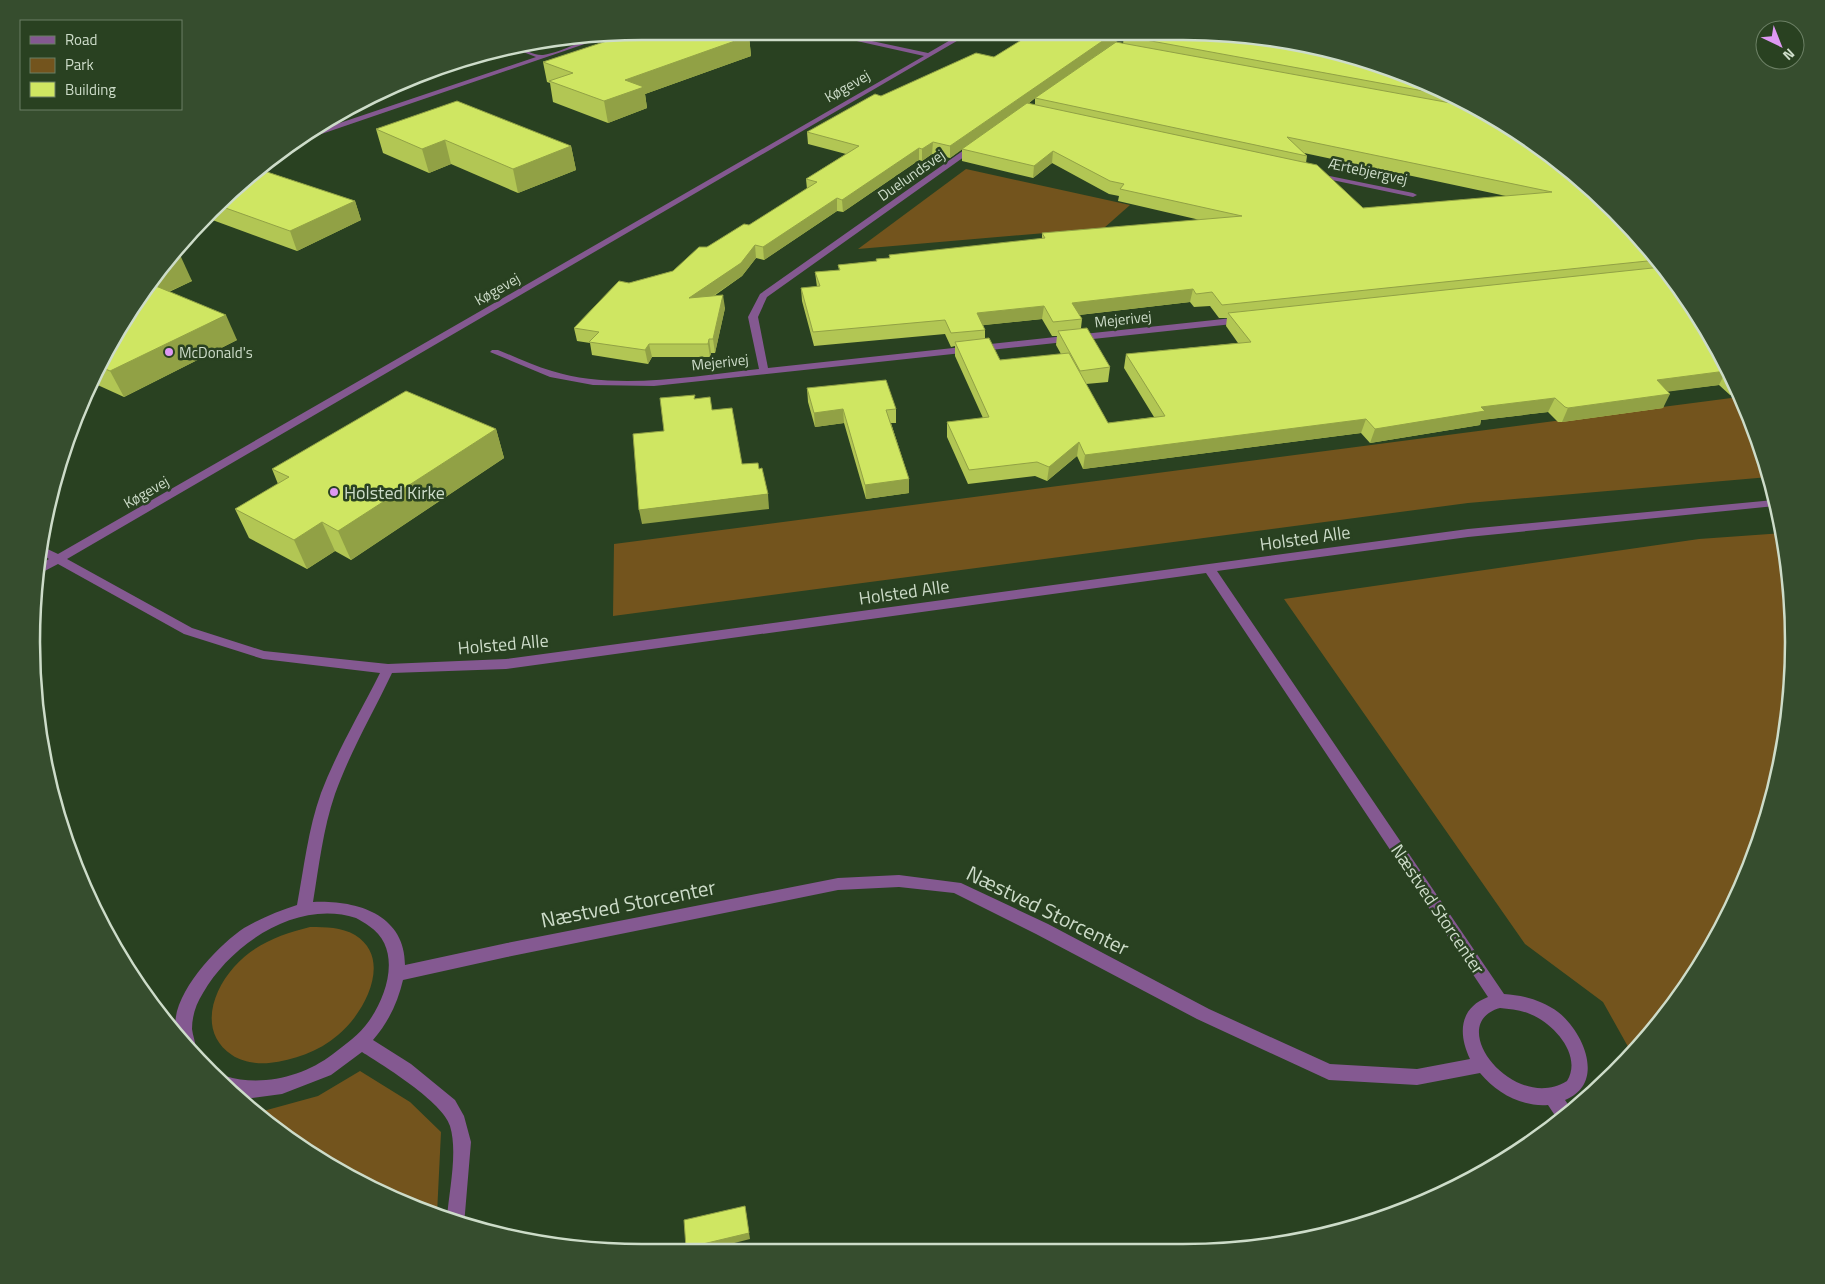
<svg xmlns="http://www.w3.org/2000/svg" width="1825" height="1284" font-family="'Titillium Web',sans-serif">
  <rect width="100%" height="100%" fill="#294121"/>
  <g fill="#73541d">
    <polygon points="966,169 1130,205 1104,228 858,249"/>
    <polygon points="1739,397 1761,445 1769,477 1468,503 613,616 614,544"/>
    <polygon points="1782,533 1788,562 1792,682 1773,800 1731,912 1668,1014 1631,1052 1603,1002 1525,944 1284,599 1699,539"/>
    <path d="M310 927C326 927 341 927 355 935 394 959 364 1014 338 1035 318 1052 294 1060 269 1063 257 1064 242 1062 232 1055 199 1033 211 993 234 967 254 944 282 934 310 927Z"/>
    <polygon points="360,1071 410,1102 441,1132 437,1214 372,1190 270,1127 256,1113 318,1096"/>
  </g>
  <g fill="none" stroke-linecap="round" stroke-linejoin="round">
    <g fill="#845991" fill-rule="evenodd">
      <path d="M812 31H825L928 53 966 31H974L67 559 192 628 264 651 388 664 506 659 1468 529 1774 500 1775 506 1468 537 1217 571 1504 994C1523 995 1543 1001 1558 1012 1584 1032 1606 1084 1565 1100L1572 1110 1558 1120 1548 1105C1521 1107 1497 1093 1480 1073L1417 1085 1329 1080 1197 1019 1036 934 954 893 899 887 838 890 507 957 403 980C398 1002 388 1023 373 1040L411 1064 455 1100 464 1116 471 1142 464 1225 447 1218C449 1191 458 1152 450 1126 443 1102 384 1066 362 1052L331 1075 282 1094 252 1098 238 1096 219 1078 225 1076C261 1087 303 1077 333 1054 346 1044 359 1035 369 1021 388 994 402 948 369 926 365 923 360 920 356 918 297 899 231 944 203 993 196 1004 192 1016 192 1029 193 1038 198 1046 194 1055 188 1050 179 1043 177 1035 165 1000 218 945 244 928 261 918 279 911 297 905 304 868 308 829 321 793 337 751 360 713 380 673L263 659 184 634 58 564 37 575V566L49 559 39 553 41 546 58 554 924 56ZM1206 573 1488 997C1459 1008 1458 1034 1470 1059L1417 1069 1330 1064 1209 1009 1048 924 961 883 899 875 838 878 507 943 405 965C405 914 356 900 313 902 319 866 323 829 335 794 350 752 373 713 392 673L506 669ZM1500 1008C1510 1009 1521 1010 1530 1014 1553 1023 1583 1055 1567 1081 1514 1114 1443 1024 1500 1008Z"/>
      <path d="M608 36 301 141H296L301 136 536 57 513 48C524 47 533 56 543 55 564 52 585 37 608 36Z"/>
      <path d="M971 145 978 147 767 297 758 317 768 368 1242 317 1247 320 1242 323 654 386 593 385 550 377 490 352 492 350H498C516 357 534 366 552 371 616 391 693 376 759 369L748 317 760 294Z"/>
      <polygon points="1310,172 1413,193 1417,195 1413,197 1313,176 1309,174"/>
    </g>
  </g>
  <g fill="#b2c654" fill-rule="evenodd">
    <polygon points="642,31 749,36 751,56 645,94 647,108 608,123 553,102 550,83 547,82 543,62 619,37 619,34"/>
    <path d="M1036 31H1183L1416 78 1488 113 1642 239 1712 336 1738 394 1730 395 1719 385 1668 391 1663 408 1562 422H1558L1548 412 1481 420 1480 425 1370 443 1361 433 1083 469 1077 456 1047 481 1035 476 968 484 947 437V422L983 418 955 356V346L951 347 945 334 814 346 802 301 801 288 817 287 815 272 839 270 838 265 876 261V259L889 258V255L1042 239V233L1200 220 1118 201 1119 196 1109 194 1052 163 1033 178 962 161V149L950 158 932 154 922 161 919 160 843 212 837 211 764 260 756 258 742 276 714 296 725 308 715 353H711L710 357H652L648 364 592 355 590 343 577 341 574 328 629 283 673 271 707 247 749 225 807 189 806 179 846 154 808 144 807 132 881 96 994 57ZM1124 36 1123 44 1096 56ZM1035 98V105L1028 104ZM1304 153 1506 196 1363 208 1306 163 1307 156ZM1190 302 1194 307 1210 306 1219 318H1227L1226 326 1238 343 1126 354 1124 368 1154 417 1108 423 1086 384 1108 382 1110 367 1081 328 1082 319 1079 315ZM1042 319 1052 336H1057L1056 345 1061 354 1000 360 985 339V330L983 325Z"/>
    <polygon points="376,129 571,146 576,170 518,193 451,164 429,173 383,153"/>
    <polygon points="261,170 355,201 361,220 297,251 207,218"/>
    <polygon points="172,254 192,281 169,292 237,340 124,397 91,382 113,336"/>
    <polygon points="807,388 896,409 896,423 891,423 909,479 909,493 866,499 844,423 815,427 808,402"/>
    <polygon points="496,429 504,458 351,560 335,551 307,569 249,538 235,509 278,484 272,469"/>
  </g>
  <g fill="#91a145">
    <polygon points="1117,31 1131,31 950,158 950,146"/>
    <polygon points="749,36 751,56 645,94 647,108 608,123 604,101 625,80"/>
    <polygon points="445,140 451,164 429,173 422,149"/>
    <polygon points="933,142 932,154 922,161 922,149"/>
    <polygon points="571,146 576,170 518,193 513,169"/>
    <polygon points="919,148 919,160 843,212 842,200"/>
    <polygon points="1053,151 1052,163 1033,178 1034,166"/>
    <polygon points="837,198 837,211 764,260 763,247"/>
    <polygon points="355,201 361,220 297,251 290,231"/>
    <polygon points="755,245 756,258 742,276 691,311 689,298"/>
    <polygon points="181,257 192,281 146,302 143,295 165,264"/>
    <polygon points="1193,289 1190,302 1070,316 1072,303"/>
    <polygon points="723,295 725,308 715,353 713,339"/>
    <polygon points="1044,306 1042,319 976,326 977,313"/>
    <polygon points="226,315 237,340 124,397 110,371"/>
    <polygon points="709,339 711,353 710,357 708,344"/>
    <polygon points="649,344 652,357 648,364 645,350"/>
    <polygon points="1726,371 1719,385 1650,394 1657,380"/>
    <polygon points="1670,394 1663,408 1562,422 1568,408"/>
    <polygon points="1555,398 1548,412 1481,420 1480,425 1370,443 1375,429 1481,407"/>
    <polygon points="843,409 844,423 815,427 814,413"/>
    <polygon points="1366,419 1361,433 1083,469 1085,455"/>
    <polygon points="496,429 504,458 351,560 338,531"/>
    <polygon points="1079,442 1077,456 1047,481 1049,467"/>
    <polygon points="909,479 909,493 866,499 865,485"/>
    <polygon points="768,494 769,509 642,524 639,510"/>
    <polygon points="322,522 335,551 307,569 294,540"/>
    <polygon points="745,1206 750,1239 703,1251 687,1251 686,1248"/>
  </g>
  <g fill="#cfe662" stroke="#91a145">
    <polygon points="642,31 734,31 749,36 625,80 644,87 604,101 549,81 573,73 543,62 631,33"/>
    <polygon points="1036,31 1117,31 950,146 933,142 922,149 919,148 842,200 837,198 763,247 755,245 741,263 689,298 723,295 713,339 709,339 708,344 649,344 645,350 589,342 599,332 574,328 619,281 629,283 673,271 699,247 707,247 744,224 749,225 817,182 806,179 859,146 807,132 875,94 881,96 976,53 994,57"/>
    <polygon points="1130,31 1183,31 1302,43 1416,78 1456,97 1124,36"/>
    <polygon points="1116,42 1478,108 1488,113 1555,158 1642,239 1657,260 1222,305 1212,292 1196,294 1193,289 1072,303 1082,319 1053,322 1044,306 977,313 985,330 951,333 945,320 813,332 801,288 820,286 815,272 840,270 838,265 877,261 876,259 890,258 889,255 1045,238 1042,233 1242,216 1120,189 1124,184 1110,181 1053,151 1034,166 962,149 1027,103 1317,165 1363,208 1552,192 1287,137 1307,156 1035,98"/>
    <polygon points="457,101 571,146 513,169 445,140 422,149 376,129"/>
    <polygon points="261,170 355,201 290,231 220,206"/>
    <polygon points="172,254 181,257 165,264"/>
    <polygon points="1662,267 1712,336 1728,373 1726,371 1657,380 1670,394 1568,408 1565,407 1555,398 1481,407 1485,411 1375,429 1366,419 1085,455 1079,442 1049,467 1037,462 969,470 947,422 989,417 955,342 989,338 1000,360 1069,353 1108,423 1165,416 1126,354 1251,342 1228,313"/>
    <polygon points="151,284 226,315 110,371 99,366 113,336"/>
    <polygon points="1087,328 1110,367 1080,371 1058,331"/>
    <polygon points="886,380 896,409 886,410 909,479 865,485 843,409 814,413 807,388"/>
    <polygon points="406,391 496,429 338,531 322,522 294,540 235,509 289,477 272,469"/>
    <polygon points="695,395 694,399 710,397 712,410 732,408 742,464 758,463 759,469 762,468 768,494 639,510 633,434 664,431 660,398"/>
    <polygon points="745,1206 749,1233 686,1248 684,1220"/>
  </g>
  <g fill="#de98f3" stroke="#294121" stroke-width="2">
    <circle cx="169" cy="352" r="5"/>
    <circle cx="334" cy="492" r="5"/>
  </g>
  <g text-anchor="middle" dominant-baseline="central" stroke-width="5" stroke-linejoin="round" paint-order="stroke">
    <g font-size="15" fill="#cddcc9" stroke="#294121">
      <text transform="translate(847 86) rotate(-30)">Køgevej</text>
      <text transform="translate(1368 171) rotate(12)">Ærtebjergvej</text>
      <text transform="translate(911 175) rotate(-35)">Duelundsvej</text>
      <text transform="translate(497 289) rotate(-30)">Køgevej</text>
      <text transform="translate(1123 319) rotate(-6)">Mejerivej</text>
      <text transform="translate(720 362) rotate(-6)">Mejerivej</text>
      <text transform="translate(146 492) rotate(-30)">Køgevej</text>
    </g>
    <g font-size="15" fill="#cddcc9" stroke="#294121" text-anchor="start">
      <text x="179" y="352">McDonald's</text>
    </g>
    <g font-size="18" fill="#cddcc9" stroke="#294121" text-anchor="start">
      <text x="344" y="492">Holsted Kirke</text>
    </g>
    <g font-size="18" fill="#cddcc9" stroke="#294121">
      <text transform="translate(1305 538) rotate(-8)">Holsted Alle</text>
      <text transform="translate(904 592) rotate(-8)">Holsted Alle</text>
      <text transform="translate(503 644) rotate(-5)">Holsted Alle</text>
      <text transform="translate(1438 909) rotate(56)">Næstved Storcenter</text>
    </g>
    <g font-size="21" fill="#cddcc9" stroke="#294121">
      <text transform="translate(628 903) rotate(-11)">Næstved Storcenter</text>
      <text transform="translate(1048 910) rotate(26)">Næstved Storcenter</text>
    </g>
  </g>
  <path d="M0 0H1825V1284H0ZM642 40H1183A602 602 0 0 1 1785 642V642A602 602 0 0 1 1183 1244H642A602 602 0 0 1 40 642V642A602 602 0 0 1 642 40Z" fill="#364d2e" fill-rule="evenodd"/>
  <path fill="none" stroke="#cddcc9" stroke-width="2.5" d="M642 40H1183A602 602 0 0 1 1785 642V642A602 602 0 0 1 1183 1244H642A602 602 0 0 1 40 642V642A602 602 0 0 1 642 40Z"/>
  <rect x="20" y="20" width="162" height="90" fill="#294121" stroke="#6b7f64"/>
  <rect x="30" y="36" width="25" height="8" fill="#845991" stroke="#6b7f64"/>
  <text x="65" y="45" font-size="15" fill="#cddcc9">Road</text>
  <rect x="30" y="58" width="25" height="15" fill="#73541d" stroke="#6b7f64"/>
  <text x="65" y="70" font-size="15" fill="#cddcc9">Park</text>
  <rect x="30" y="82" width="25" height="15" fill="#cfe662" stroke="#6b7f64"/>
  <text x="65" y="95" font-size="15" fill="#cddcc9">Building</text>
  <g transform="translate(1780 45) rotate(137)"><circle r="24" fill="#294121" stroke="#6b7f64"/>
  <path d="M0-4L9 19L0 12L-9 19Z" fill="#de98f3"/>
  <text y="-8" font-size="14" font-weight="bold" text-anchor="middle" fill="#cddcc9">N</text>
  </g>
</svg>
